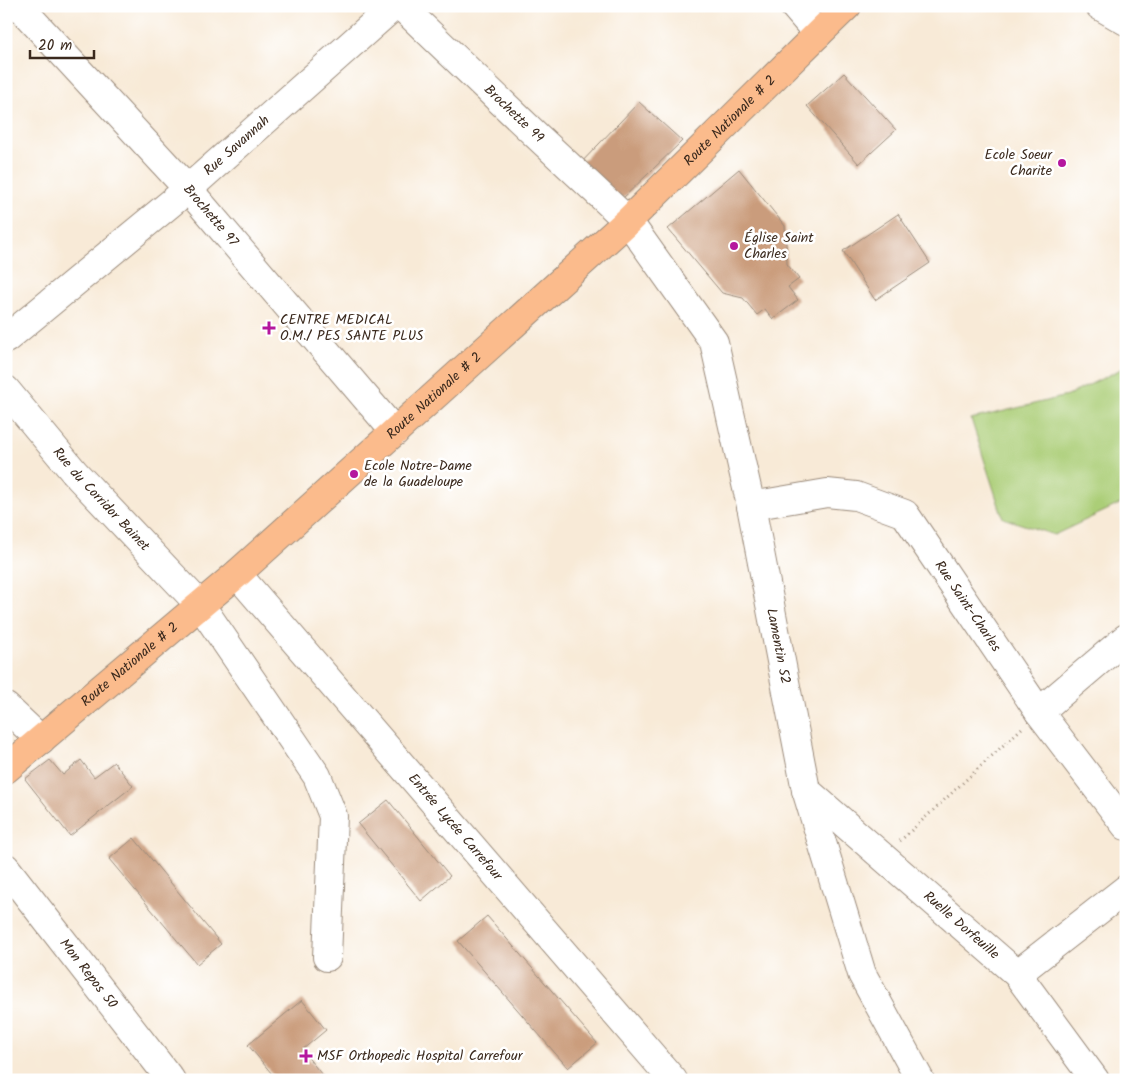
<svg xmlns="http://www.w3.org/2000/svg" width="1132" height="1086" font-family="Kalam,sans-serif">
  <rect width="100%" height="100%" fill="#fff"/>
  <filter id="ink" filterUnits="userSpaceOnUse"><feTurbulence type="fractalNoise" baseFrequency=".02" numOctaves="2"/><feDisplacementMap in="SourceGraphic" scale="10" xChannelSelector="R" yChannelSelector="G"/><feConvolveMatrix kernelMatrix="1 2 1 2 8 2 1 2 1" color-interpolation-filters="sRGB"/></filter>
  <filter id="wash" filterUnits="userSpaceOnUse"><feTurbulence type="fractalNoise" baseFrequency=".0096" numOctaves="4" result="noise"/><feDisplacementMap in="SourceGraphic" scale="20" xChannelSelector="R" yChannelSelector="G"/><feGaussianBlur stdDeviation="1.12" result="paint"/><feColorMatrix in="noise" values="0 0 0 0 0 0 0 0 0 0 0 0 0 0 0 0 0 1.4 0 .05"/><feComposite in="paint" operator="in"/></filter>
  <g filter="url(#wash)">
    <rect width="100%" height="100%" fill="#f8ead7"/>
    <polygon fill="#abce77" stroke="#737c4a" points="1126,365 1126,501 1054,535 1003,518 971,419 1067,396 1123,368"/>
    <g id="blocks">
      <g fill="#ca9c7b">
        <polygon points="844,73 896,130 859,164 807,106"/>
        <polygon points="639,102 682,141 618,203 578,166"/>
        <polygon points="739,169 785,226 787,264 799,279 788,287 798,300 773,319 765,309 757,315 743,298 722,293 668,229"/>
        <polygon points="898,214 930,263 875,300 843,251"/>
        <polygon points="50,760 63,775 81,760 94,777 114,762 133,786 70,836 25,779"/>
        <polygon points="388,800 450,876 421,901 358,824"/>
        <polygon points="134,838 221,944 197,964 109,859"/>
        <polygon points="487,916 597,1043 568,1068 458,941"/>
        <polygon points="302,1000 326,1030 302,1050 326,1080 277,1080 248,1045"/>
      </g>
    </g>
  </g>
  <g filter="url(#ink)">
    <use href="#blocks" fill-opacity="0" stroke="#9a8a7a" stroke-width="1"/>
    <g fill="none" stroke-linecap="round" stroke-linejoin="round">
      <g stroke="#9a8a7a" stroke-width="30">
        <g id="minor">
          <path id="s1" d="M19 6 188 189 395 432"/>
          <path id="s2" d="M401 6 537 136 628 221 714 342 751 506 806 790 862 974 920 1080"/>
          <polyline points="794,6 818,34"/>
          <polyline points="1100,6 1126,21"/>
          <path id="s3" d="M6 339 188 189 394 6"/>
          <path id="s4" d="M6 390 75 473 201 606 317 776 333 816 327 957"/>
          <path id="s5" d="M751 506 827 493 856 496 905 514 1039 712 1126 826"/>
          <path id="s6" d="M237 574 673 1080"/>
          <polyline points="6,707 41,740"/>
          <polyline points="1039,712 1126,638"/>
          <path id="s7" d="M806 790 1017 974 1095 1080"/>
          <path id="s8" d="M6 868 171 1080"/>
          <polyline points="1017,974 1126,889"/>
        </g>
      </g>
      <g stroke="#9a8a7a" stroke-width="30">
        <g id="major">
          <path id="s9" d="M6 769 237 574 628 221 818 34 847 6"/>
        </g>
      </g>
      <polyline stroke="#9a8a7a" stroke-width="3" stroke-dasharray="1 4" stroke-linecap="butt" points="900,841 1022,728"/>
      <use href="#minor" stroke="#fff" stroke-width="28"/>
      <use href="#major" stroke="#fbbb8c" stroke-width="28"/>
    </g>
  </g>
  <g fill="#b5179e" stroke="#fff" stroke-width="2">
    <circle cx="1062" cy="163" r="5"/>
    <circle cx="734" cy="246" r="5"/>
    <path d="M266.5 320.5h5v5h5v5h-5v5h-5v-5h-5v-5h5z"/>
    <circle cx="354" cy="474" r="5"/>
    <path d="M303.5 1048.5h5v5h5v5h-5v5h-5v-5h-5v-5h5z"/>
  </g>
  <g text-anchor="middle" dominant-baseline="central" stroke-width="5" stroke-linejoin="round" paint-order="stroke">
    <g font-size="14" fill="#3b2a1e" stroke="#fff">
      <text stroke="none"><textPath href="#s2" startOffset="156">Brochette 99</textPath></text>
      <text stroke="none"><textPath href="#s9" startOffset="972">Route Nationale # 2</textPath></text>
      <text stroke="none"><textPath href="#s3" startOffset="301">Rue Savannah</textPath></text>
      <text stroke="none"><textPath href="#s1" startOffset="284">Brochette 97</textPath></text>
      <text stroke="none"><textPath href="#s9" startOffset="568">Route Nationale # 2</textPath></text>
      <text stroke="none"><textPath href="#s4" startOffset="145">Rue du Corridor Bainet</textPath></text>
      <text stroke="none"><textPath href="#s5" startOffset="270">Rue Saint-Charles</textPath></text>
      <text stroke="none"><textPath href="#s2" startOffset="772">Lamentin 52</textPath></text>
      <text stroke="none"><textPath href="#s9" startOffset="162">Route Nationale # 2</textPath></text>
      <text stroke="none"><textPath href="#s6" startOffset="334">Entrée Lycée Carrefour</textPath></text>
      <text stroke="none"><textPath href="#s7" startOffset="206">Ruelle Dorfeuille</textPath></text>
      <text stroke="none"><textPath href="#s8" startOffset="134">Mon Repos 50</textPath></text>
    </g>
    <g font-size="14" fill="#3b2a1e" stroke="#fff" text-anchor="start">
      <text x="1052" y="155" text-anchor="end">Ecole Soeur<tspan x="1052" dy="16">Charite</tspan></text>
      <text x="744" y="238">Église Saint<tspan x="744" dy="16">Charles</tspan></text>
      <text x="280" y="320">CENTRE MEDICAL<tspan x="280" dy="16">O.M./ PES SANTE PLUS</tspan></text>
      <text x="364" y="466">Ecole Notre-Dame<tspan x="364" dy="16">de la Guadeloupe</tspan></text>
      <text x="317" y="1056">MSF Orthopedic Hospital Carrefour</text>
    </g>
  </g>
  <rect width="1132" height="1086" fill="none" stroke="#fff" stroke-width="25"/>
  <path d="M30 50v8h64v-8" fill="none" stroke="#3b2a1e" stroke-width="2.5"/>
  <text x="38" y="50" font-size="15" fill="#3b2a1e" stroke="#ffffff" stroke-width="4" paint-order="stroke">20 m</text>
</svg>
